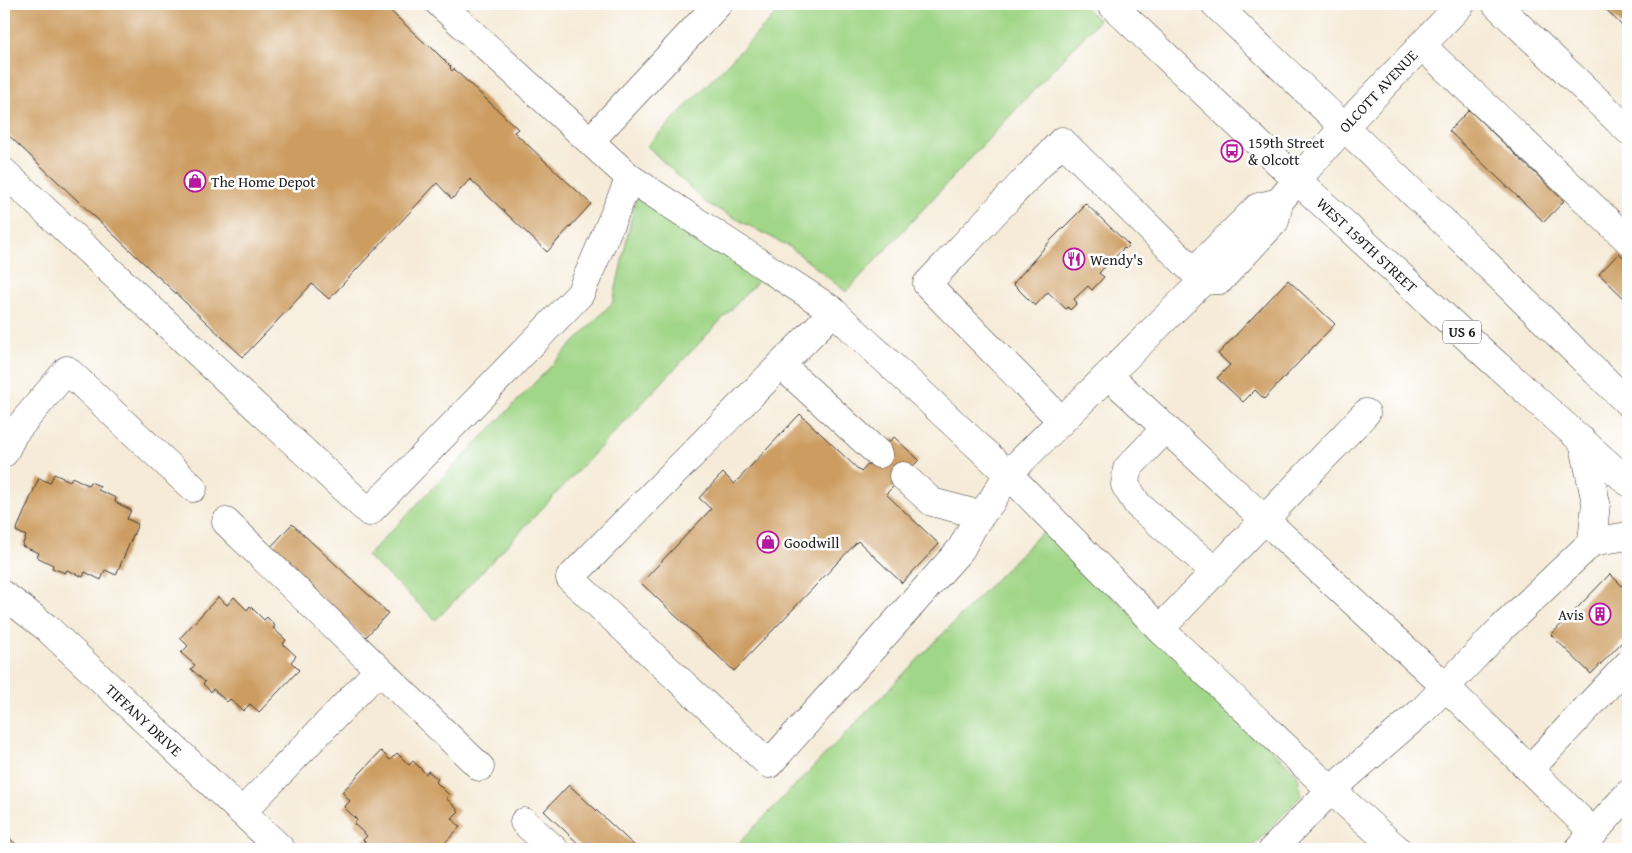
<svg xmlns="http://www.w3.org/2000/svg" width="1632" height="853" font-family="'Gentium Book Plus',serif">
  <rect width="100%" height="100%" fill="#fff"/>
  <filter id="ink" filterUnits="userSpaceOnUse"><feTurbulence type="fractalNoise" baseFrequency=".02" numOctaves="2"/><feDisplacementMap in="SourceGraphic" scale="10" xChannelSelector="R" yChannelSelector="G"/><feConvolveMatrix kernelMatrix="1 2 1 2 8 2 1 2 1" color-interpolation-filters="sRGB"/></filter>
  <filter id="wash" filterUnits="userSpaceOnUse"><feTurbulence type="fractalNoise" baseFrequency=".0096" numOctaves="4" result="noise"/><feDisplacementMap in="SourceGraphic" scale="20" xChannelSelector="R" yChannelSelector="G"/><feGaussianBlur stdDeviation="1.12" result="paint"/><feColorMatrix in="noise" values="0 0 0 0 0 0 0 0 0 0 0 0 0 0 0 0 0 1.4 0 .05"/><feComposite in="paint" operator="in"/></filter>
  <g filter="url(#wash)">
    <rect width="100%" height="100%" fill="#f5ebd8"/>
    <g fill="#a0d687" stroke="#5e7952">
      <polygon points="786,4 1080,4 1099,20 846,292 790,247 706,203 647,146"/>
      <polygon points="636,197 762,277 436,620 367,556 613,302"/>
      <polygon points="1044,530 1297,774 1302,795 1251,849 733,849"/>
    </g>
    <g id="blocks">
      <g fill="#cc9c61">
        <polygon points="4,4 383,4 428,46 429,45 451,67 450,68 452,71 454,69 518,129 514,132 591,204 547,252 470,179 452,199 437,183 329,299 312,284 243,357 4,131"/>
        <polygon points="1601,4 1628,4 1628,32"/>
        <polygon points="1469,110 1564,201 1544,222 1449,131"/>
        <polygon points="1085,203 1129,245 1125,249 1124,248 1099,273 1104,277 1092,290 1088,286 1074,299 1077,303 1070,310 1068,307 1066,309 1048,292 1035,306 1013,284 1051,240 1083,208 1081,207"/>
        <polygon points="1619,253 1628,262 1628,302 1599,274"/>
        <polygon points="1288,280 1335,324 1264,399 1255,390 1243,402 1217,378 1230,365 1218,354"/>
        <polygon points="800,414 861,472 894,437 919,460 886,494 939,544 902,583 858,541 734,671 641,583 711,509 699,498 723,473 734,484"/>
        <polygon points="54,474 70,481 72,477 88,485 90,482 100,486 98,490 116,498 115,502 131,510 127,519 138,524 116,575 105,570 101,580 85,572 83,577 67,570 65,573 52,568 53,565 37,557 39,553 22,546 26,536 16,531 39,478 50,483"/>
        <polygon points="292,524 388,613 365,638 269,549"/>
        <polygon points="1610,574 1628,592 1628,636 1591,674 1551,635"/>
        <polygon points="218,597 227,605 234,597 247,610 250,606 264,620 267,617 275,626 273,628 286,640 283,644 296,656 291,662 299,670 259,712 250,704 243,711 230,699 227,702 213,689 211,692 203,684 205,682 191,669 195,665 181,653 188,646 180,638"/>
        <polygon points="381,751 390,760 397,753 409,765 413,761 426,774 428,771 438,779 436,782 449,795 446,798 459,811 452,818 460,827 439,849 381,849 379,848 373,849 363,840 367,836 354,824 357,820 344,807 350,801 342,792"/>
        <polygon points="569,785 638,849 584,849 544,811"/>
        <polygon points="4,833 21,849 4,849"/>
      </g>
    </g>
  </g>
  <g filter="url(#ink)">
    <use href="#blocks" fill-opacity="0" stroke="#3d3b38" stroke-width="1"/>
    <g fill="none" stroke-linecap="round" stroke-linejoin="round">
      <g stroke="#3d3b38" stroke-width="29">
        <g id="minor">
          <polyline points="440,4 630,178 832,310 1008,474 1203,281 1220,280 1275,221 1279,202 1297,180 1344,127 1461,4"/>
          <polyline points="1496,4 1628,130"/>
          <polyline points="1421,45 1628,240"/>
          <polyline points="590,141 718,4"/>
          <polyline points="4,172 369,512 580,294 630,178"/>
          <polyline points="1203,281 1203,262 1258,207 1279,202"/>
          <polyline points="833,312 570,578 769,764 961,549 976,521 991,502 1008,474 1160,629 1366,413"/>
          <polyline points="781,365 879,454"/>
          <polyline points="1108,375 1445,686 1594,833"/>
          <polyline points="1062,421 927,284 1062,141 1203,281"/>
          <polyline points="1166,428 1127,469 1125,485 1138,505 1215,571"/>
          <polyline points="1583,441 1596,503 1592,542"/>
          <polyline points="4,453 14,433 67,370 193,488"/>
          <polyline points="903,476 932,502 981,515"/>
          <polyline points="226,522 480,767"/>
          <polyline points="4,595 47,628 281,849"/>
          <polyline points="1160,629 1331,790 1397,849"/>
          <polyline points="1530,769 1628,664"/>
          <polyline points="242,812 379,670"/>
          <polyline points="524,822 554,849"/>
          <polyline points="1273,849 1331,790 1423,710 1503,627 1592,542 1628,536"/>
          <polyline points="1579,849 1628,794"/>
        </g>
      </g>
      <g stroke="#3d3b38" stroke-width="29">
        <g id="major">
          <polyline points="1111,4 1297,180 1486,355 1628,482"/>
          <polyline points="1215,4 1448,226 1628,403"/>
        </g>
      </g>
      <use href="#minor" stroke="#fff" stroke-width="28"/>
      <use href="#major" stroke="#fff" stroke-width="28"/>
    </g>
  </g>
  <defs>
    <g id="bus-ring" transform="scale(1.125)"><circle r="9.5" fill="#fff" stroke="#b5179e" stroke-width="1.5"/><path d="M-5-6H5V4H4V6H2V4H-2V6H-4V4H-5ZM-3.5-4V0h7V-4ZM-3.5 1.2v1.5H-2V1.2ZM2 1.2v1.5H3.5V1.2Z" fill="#b5179e"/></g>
    <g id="shop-ring" transform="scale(1.125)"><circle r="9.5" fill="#fff" stroke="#b5179e" stroke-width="1.5"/><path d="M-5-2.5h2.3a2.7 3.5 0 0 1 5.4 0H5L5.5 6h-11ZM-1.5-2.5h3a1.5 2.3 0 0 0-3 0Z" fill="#b5179e"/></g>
    <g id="restaurant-ring" transform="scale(1.125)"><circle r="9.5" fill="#fff" stroke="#b5179e" stroke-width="1.5"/><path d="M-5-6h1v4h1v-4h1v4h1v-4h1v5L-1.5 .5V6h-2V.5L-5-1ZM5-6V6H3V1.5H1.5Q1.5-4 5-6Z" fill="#b5179e"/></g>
    <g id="building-ring" transform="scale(1.125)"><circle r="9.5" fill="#fff" stroke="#b5179e" stroke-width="1.5"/><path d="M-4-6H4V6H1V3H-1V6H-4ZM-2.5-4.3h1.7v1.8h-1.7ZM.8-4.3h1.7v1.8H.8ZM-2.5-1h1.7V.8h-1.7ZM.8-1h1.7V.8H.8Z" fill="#b5179e"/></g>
  </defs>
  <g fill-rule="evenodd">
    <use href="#bus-ring" x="1232" y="151"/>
    <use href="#shop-ring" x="195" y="181"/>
    <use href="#restaurant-ring" x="1074" y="259"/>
    <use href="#shop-ring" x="768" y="542"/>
    <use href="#building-ring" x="1600" y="614"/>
  </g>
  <g text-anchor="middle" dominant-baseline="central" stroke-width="5" stroke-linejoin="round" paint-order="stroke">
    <rect fill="#fff" stroke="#606060" stroke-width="1" x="1443" y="320.5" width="38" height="23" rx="4"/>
    <g font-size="14" font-weight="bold" fill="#1c1c1c">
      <text x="1462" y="332">US 6</text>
    </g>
    <g font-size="15" fill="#1c1c1c" stroke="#fff">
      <text transform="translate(1378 91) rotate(-47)">OLCOTT AVENUE</text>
      <text transform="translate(1367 245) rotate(43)">WEST 159TH STREET</text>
      <text transform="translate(144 720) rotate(43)">TIFFANY DRIVE</text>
    </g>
    <g font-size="15" fill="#1c1c1c" stroke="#fff" text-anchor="start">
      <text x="1248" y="142">159th Street<tspan x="1248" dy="17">&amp; Olcott</tspan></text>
      <text x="211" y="181">The Home Depot</text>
      <text x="1090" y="259">Wendy's</text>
      <text x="784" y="542">Goodwill</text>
      <text x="1584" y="614" text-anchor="end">Avis</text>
    </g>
  </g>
  <rect width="1632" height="853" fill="none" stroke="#fff" stroke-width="20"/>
</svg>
